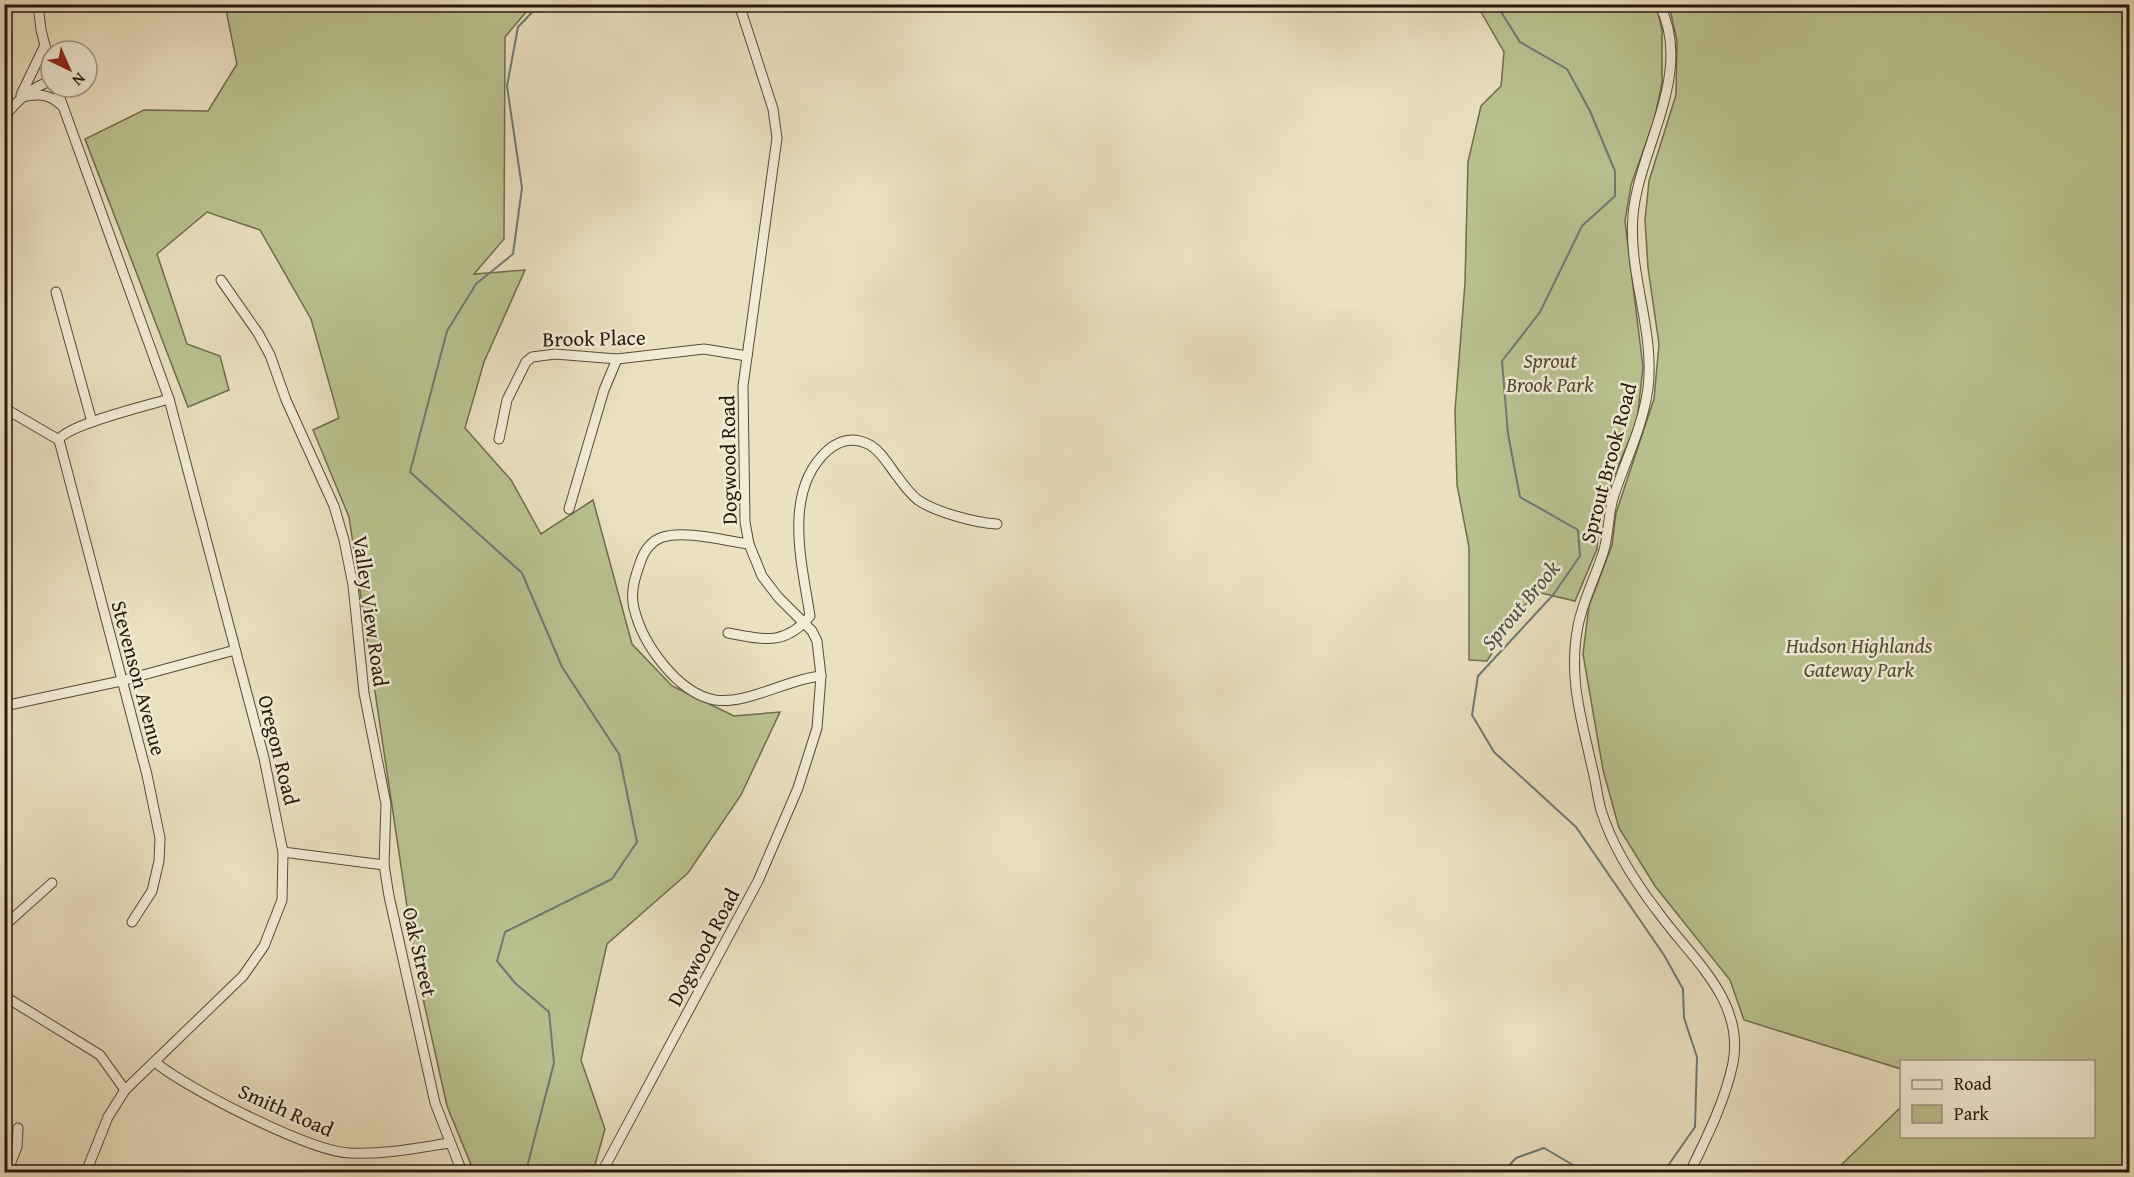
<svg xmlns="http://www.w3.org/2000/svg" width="2134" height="1177" font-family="'Gentium Book Plus',serif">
  <rect width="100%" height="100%" fill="#eae1c0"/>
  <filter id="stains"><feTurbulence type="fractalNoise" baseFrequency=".00333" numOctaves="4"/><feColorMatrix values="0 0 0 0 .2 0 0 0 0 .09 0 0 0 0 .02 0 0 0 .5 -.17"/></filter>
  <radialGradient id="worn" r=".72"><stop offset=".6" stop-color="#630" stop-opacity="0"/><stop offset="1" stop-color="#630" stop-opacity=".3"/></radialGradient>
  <g fill="#bac290" stroke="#706c4e" stroke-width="1.5">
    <polygon points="225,5 532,5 505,37 504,239 474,274 525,270 484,362 465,428 511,480 541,534 593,500 632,644 672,686 734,716 780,712 741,795 688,873 607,944 581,1060 605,1129 593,1172 474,1172 447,1106 416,967 349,517 313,430 339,418 311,319 260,230 207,212 157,254 187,344 220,356 229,390 188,407 85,139 144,110 208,111 237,64"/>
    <polygon points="1477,5 1651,5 1658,13 1662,30 1662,83 1654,121 1631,185 1625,221 1643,367 1637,421 1600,510 1597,549 1575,601 1541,593 1521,608 1487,661 1469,660 1469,547 1457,485 1455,411 1465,283 1468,162 1481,106 1501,86 1504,52"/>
    <polygon points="1669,5 2129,5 2129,1172 1834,1172 1901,1107 1902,1136 2094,1136 2094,1062 1902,1062 1901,1069 1744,1020 1730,980 1655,886 1619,828 1603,770 1583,654 1589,606 1612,545 1616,513 1654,399 1659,344 1648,268 1645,220 1649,181 1676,95 1677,41"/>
  </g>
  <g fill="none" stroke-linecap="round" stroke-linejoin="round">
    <g stroke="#6c7a74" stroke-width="2">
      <polyline points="1496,4 1520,42 1567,69 1590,111 1615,171 1615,196 1582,226 1540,312 1502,361 1508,434 1520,497 1578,530 1580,556 1553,595 1478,676 1472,715 1494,752 1576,827 1664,955 1683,989 1684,1018 1697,1057 1695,1127 1667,1167 1653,1172"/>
      <polyline points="529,1172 527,1167 554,1063 549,1012 515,983 497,961 505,932 612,879 637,842 619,754 562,667 522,573 410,472 447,331 476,284 513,254 522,188 507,86 518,27 540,4"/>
      <polyline points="1503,1172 1516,1158 1544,1148 1585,1172"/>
    </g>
    <g stroke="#584a39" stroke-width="11">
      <g id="minor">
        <polyline points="38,4 41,30 51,69"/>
        <path d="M1659 4C1695 72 1639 148 1633 215 1628 274 1655 330 1648 388 1643 426 1626 459 1614 495 1608 513 1609 532 1604 550 1596 576 1583 600 1578 626 1568 677 1581 717 1592 767 1596 781 1597 796 1601 810 1612 846 1635 882 1658 912 1691 958 1745 1000 1733 1063 1725 1101 1707 1137 1690 1172"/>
        <polyline points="56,87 169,399 264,758 283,852 282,900 264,946 243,976 125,1090 108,1117 86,1172"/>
        <polyline points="21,95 45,45"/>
        <path d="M22 97C38 93 49 94 61 105"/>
        <path d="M4 117C18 100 30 88 51 81"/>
        <polyline points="221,280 258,333 270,355 286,400 334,506 344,540 353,585 364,693 386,804 384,865"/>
        <polyline points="56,292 92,422"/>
        <polyline points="4,408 59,440"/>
        <polyline points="499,439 507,400 526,362 532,357 555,354 617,359 704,349 747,356"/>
        <polyline points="59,440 147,775 160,838 159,861 152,891 132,922"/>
        <path d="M59 440C66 425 149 405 169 399"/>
        <polyline points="569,509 604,390 617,359"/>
        <path d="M749 544C725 541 685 530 663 537 650 541 644 551 640 563 635 577 630 593 634 608 642 643 677 693 715 700 747 705 787 679 821 676"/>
        <path d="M728 633C762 639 784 647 810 616 802 563 782 491 828 450 841 439 855 437 870 445 882 452 889 466 897 476 903 484 910 494 918 500 935 512 976 523 997 524"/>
        <polyline points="4,706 121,681 235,650"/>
        <polyline points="283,852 384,865 389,896 435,1103 462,1172"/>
        <polyline points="4,926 52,883"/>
        <polyline points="4,996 100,1055 125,1090"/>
        <path d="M155 1062C186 1088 309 1151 349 1153 382 1155 417 1148 449 1143"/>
        <polyline points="7,1172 17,1147 18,1128"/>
        <polyline points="602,1172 758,881 798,788 817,728 821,676 817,641 812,631 778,597 762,576 749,544 745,522 743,386 777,138 773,109 739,4"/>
      </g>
    </g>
    <use href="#minor" stroke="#f1ecd6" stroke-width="9"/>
  </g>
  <g text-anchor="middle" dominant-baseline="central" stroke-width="5" stroke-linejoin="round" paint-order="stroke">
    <g font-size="21" fill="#27170c" stroke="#f1ecd6">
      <text transform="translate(594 338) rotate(-1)">Brook Place</text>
      <text transform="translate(728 460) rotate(-91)">Dogwood Road</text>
      <text transform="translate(1608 463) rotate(-75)">Sprout Brook Road</text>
      <text transform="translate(371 611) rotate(82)">Valley View Road</text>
      <text transform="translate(139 678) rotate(75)">Stevenson Avenue</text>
      <text transform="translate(279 750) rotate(76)">Oregon Road</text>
      <text transform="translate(703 947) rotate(-62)">Dogwood Road</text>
      <text transform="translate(420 952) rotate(77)">Oak Street</text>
      <text transform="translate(286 1110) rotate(24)">Smith Road</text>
    </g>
    <g font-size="21" font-style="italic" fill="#534a34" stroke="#f1ecd6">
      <text x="1550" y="360">Sprout<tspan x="1550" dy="24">Brook Park</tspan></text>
      <text x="1859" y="645">Hudson Highlands<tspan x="1859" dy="24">Gateway Park</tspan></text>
    </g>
    <g font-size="22" font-style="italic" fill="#4f5149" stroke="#f1ecd6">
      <text transform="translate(1520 605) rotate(-50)">Sprout Brook</text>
    </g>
  </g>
  <rect width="2134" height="1177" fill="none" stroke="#eae1c0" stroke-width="24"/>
  <rect x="6" y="6" width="2122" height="1165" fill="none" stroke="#27170c" stroke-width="3"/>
  <rect x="12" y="12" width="2110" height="1153" fill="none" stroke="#27170c" stroke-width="1.5"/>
  <rect x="1900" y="1060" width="195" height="78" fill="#f1ecd6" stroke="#a09785" stroke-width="1.5"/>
  <rect x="1912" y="1080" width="30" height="9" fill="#f1ecd6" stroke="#a09785" stroke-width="1.5"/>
  <text x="1954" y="1090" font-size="18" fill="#27170c">Road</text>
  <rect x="1912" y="1105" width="30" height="18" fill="#bac290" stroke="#a09785" stroke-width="1.5"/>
  <text x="1954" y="1120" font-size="18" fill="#27170c">Park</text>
  <g transform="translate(69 69) rotate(136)"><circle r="28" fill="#f1ecd6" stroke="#a09785" stroke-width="1.5"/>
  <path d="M0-4.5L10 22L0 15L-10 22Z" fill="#8f2418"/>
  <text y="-9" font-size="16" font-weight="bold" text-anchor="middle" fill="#27170c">N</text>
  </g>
  <rect width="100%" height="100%" filter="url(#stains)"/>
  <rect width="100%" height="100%" fill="url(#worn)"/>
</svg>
